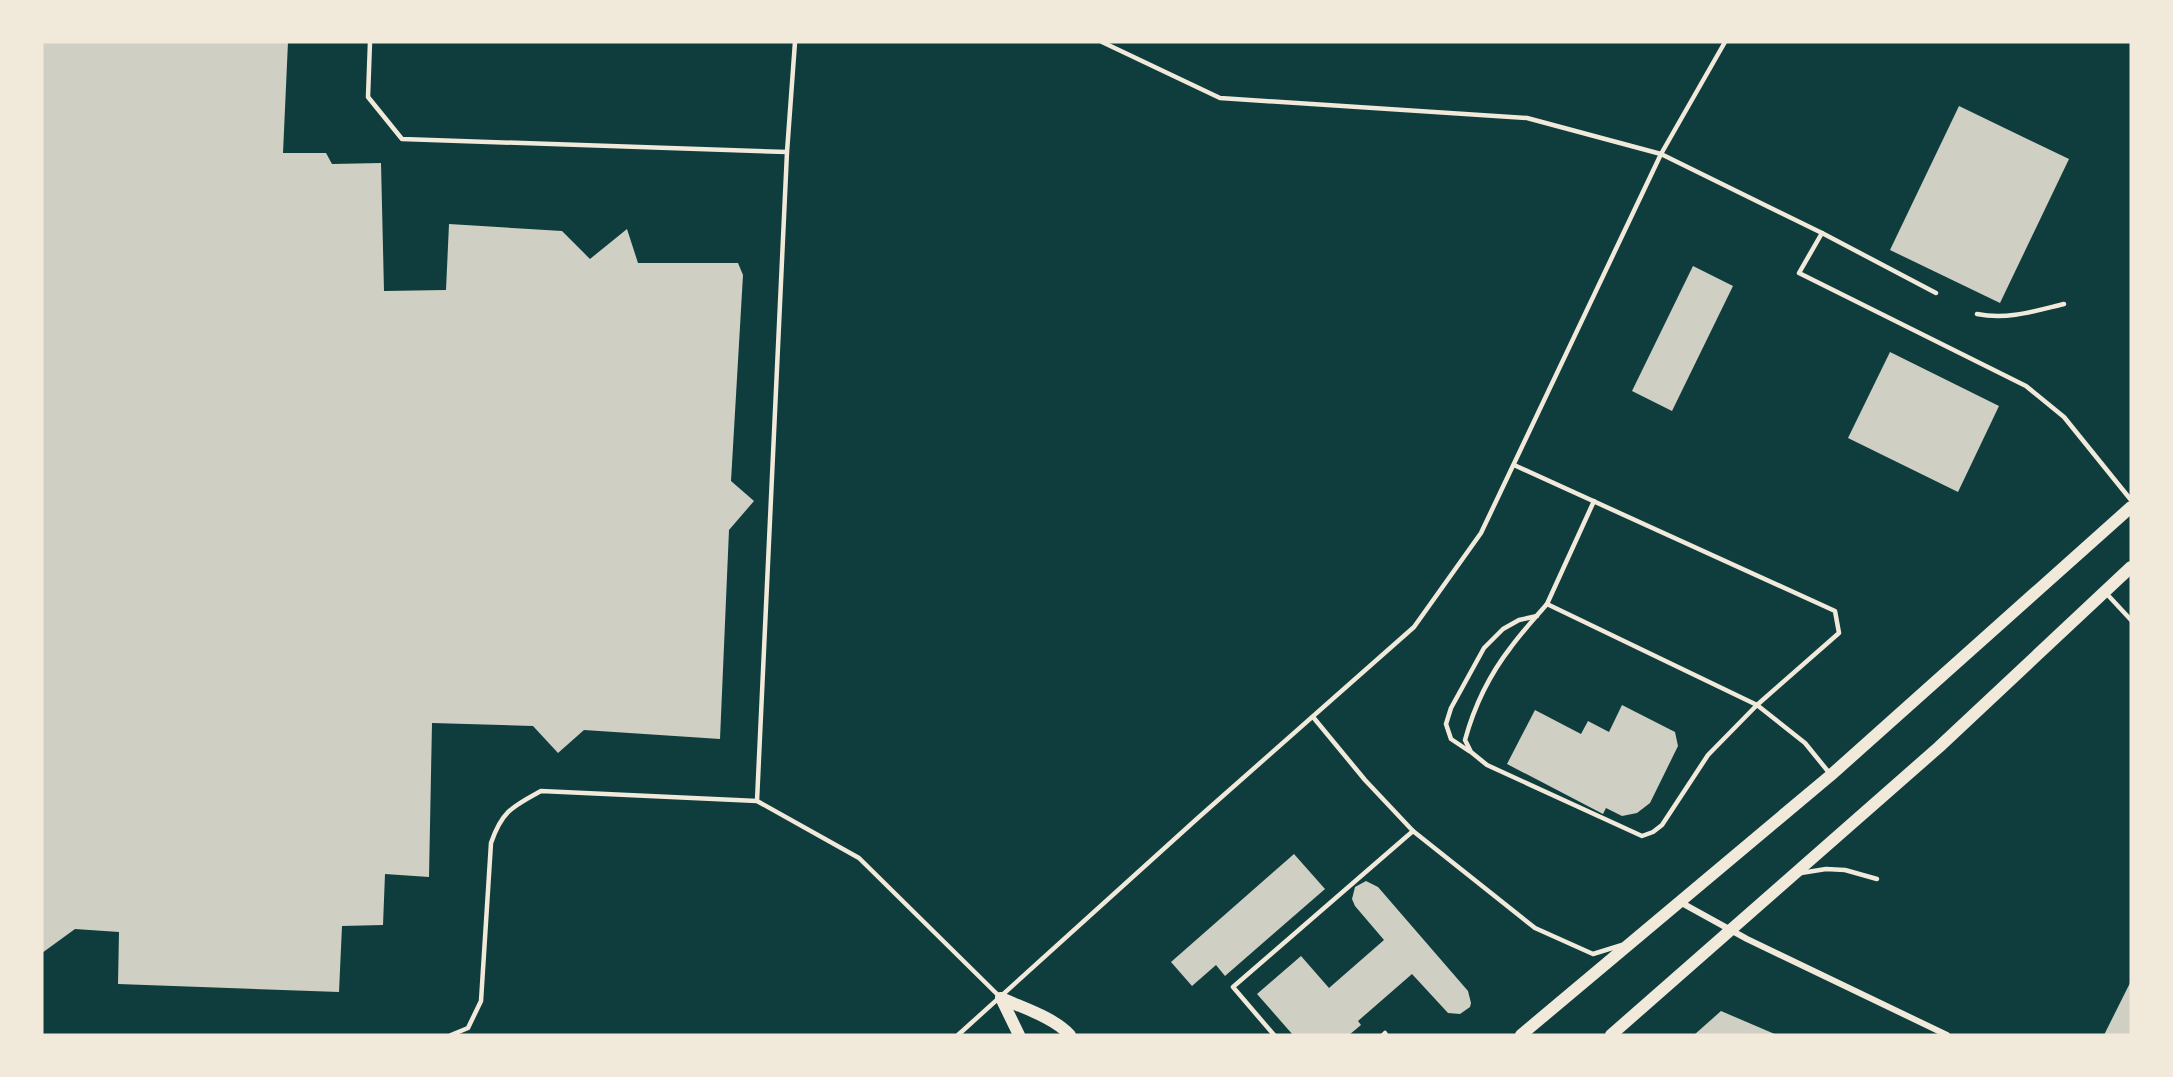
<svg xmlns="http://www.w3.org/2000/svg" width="2173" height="1077" font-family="'IBM Plex Sans',sans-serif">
  <rect width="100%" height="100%" fill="#0f3d3e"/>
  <g fill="#cfcfc3">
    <polygon points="42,42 288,42 283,153 326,153 332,164 381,163 384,291 446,290 449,224 562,231 590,259 627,229 638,263 738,263 743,275 731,481 754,501 729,530 720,739 584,730 558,753 533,726 432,723 429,877 385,874 383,925 342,926 339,992 118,984 119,932 75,929 42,953"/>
    <polygon points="1959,106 2069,159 2000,303 1890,250"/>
    <polygon points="1693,266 1733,286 1672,411 1632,391"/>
    <polygon points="1890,352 1999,406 1958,492 1848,438"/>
    <polygon points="1622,705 1675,732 1678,746 1650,803 1637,813 1622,816 1606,808 1603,814 1507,764 1535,710 1581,734 1588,721 1609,732"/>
    <polygon points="1294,854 1325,889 1225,976 1216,965 1192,986 1171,962"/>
    <polygon points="1366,881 1378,887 1468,991 1471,1003 1470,1007 1460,1014 1448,1013 1412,974 1358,1021 1361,1025 1349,1035 1293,1035 1257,994 1301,956 1329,988 1384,940 1355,906 1352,899 1355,887"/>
    <polygon points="2131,981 2131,1035 2104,1035"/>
    <polygon points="1721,1011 1777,1035 1694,1035"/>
  </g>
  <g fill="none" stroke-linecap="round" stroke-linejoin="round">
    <g stroke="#f1e9da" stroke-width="4.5">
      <polyline points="370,42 368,97 402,139 787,152"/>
      <polyline points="1725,42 1661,154 1822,233 1936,293"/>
      <polyline points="1822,233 1799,273 2026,386 2064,417 2131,500"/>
      <path d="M1977 314C2008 320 2035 311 2064 304"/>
      <path d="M1514 465 1835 611 1839 633 1757 705 1708 755 1662 825 1653 832 1642 836 1487 765 1471 752 1465 740C1474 707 1490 674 1511 647 1522 632 1535 618 1547 604"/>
      <polyline points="1594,501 1547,604 1757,705 1805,743 1831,775"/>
      <polyline points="2105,592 2131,620"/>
      <polyline points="1313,717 1365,780 1413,831 1535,928 1593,954 1622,945"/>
      <polyline points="1469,751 1451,739 1446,724 1451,708 1484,648 1503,629 1519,620 1537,616"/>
      <polyline points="757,801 787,152 795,42"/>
      <polyline points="1801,873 1826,869 1845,870 1877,879"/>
      <path d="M451 1035 468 1028 481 1001 491 843C502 811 512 807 541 791L757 801 859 858 1000 997"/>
      <polyline points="958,1035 1199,817 1414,627 1481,533 1661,154 1527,118 1220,98 1102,42"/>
      <polyline points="1274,1035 1233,987 1413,831"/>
      <polyline points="1383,1035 1385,1033 1386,1035"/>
    </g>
    <polyline stroke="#f1e9da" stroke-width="6" points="1680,902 1747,939 1947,1035"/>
    <g stroke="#f1e9da" stroke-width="12">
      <path d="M1001 998C1023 1008 1053 1017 1070 1035"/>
      <polyline points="1001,998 1019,1035"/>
      <polyline points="1521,1035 1831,775 2131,507"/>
      <polyline points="1611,1035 1939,747 2131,567"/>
    </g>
  </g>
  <rect width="2173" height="1077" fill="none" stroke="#f1e9da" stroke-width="87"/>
</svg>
